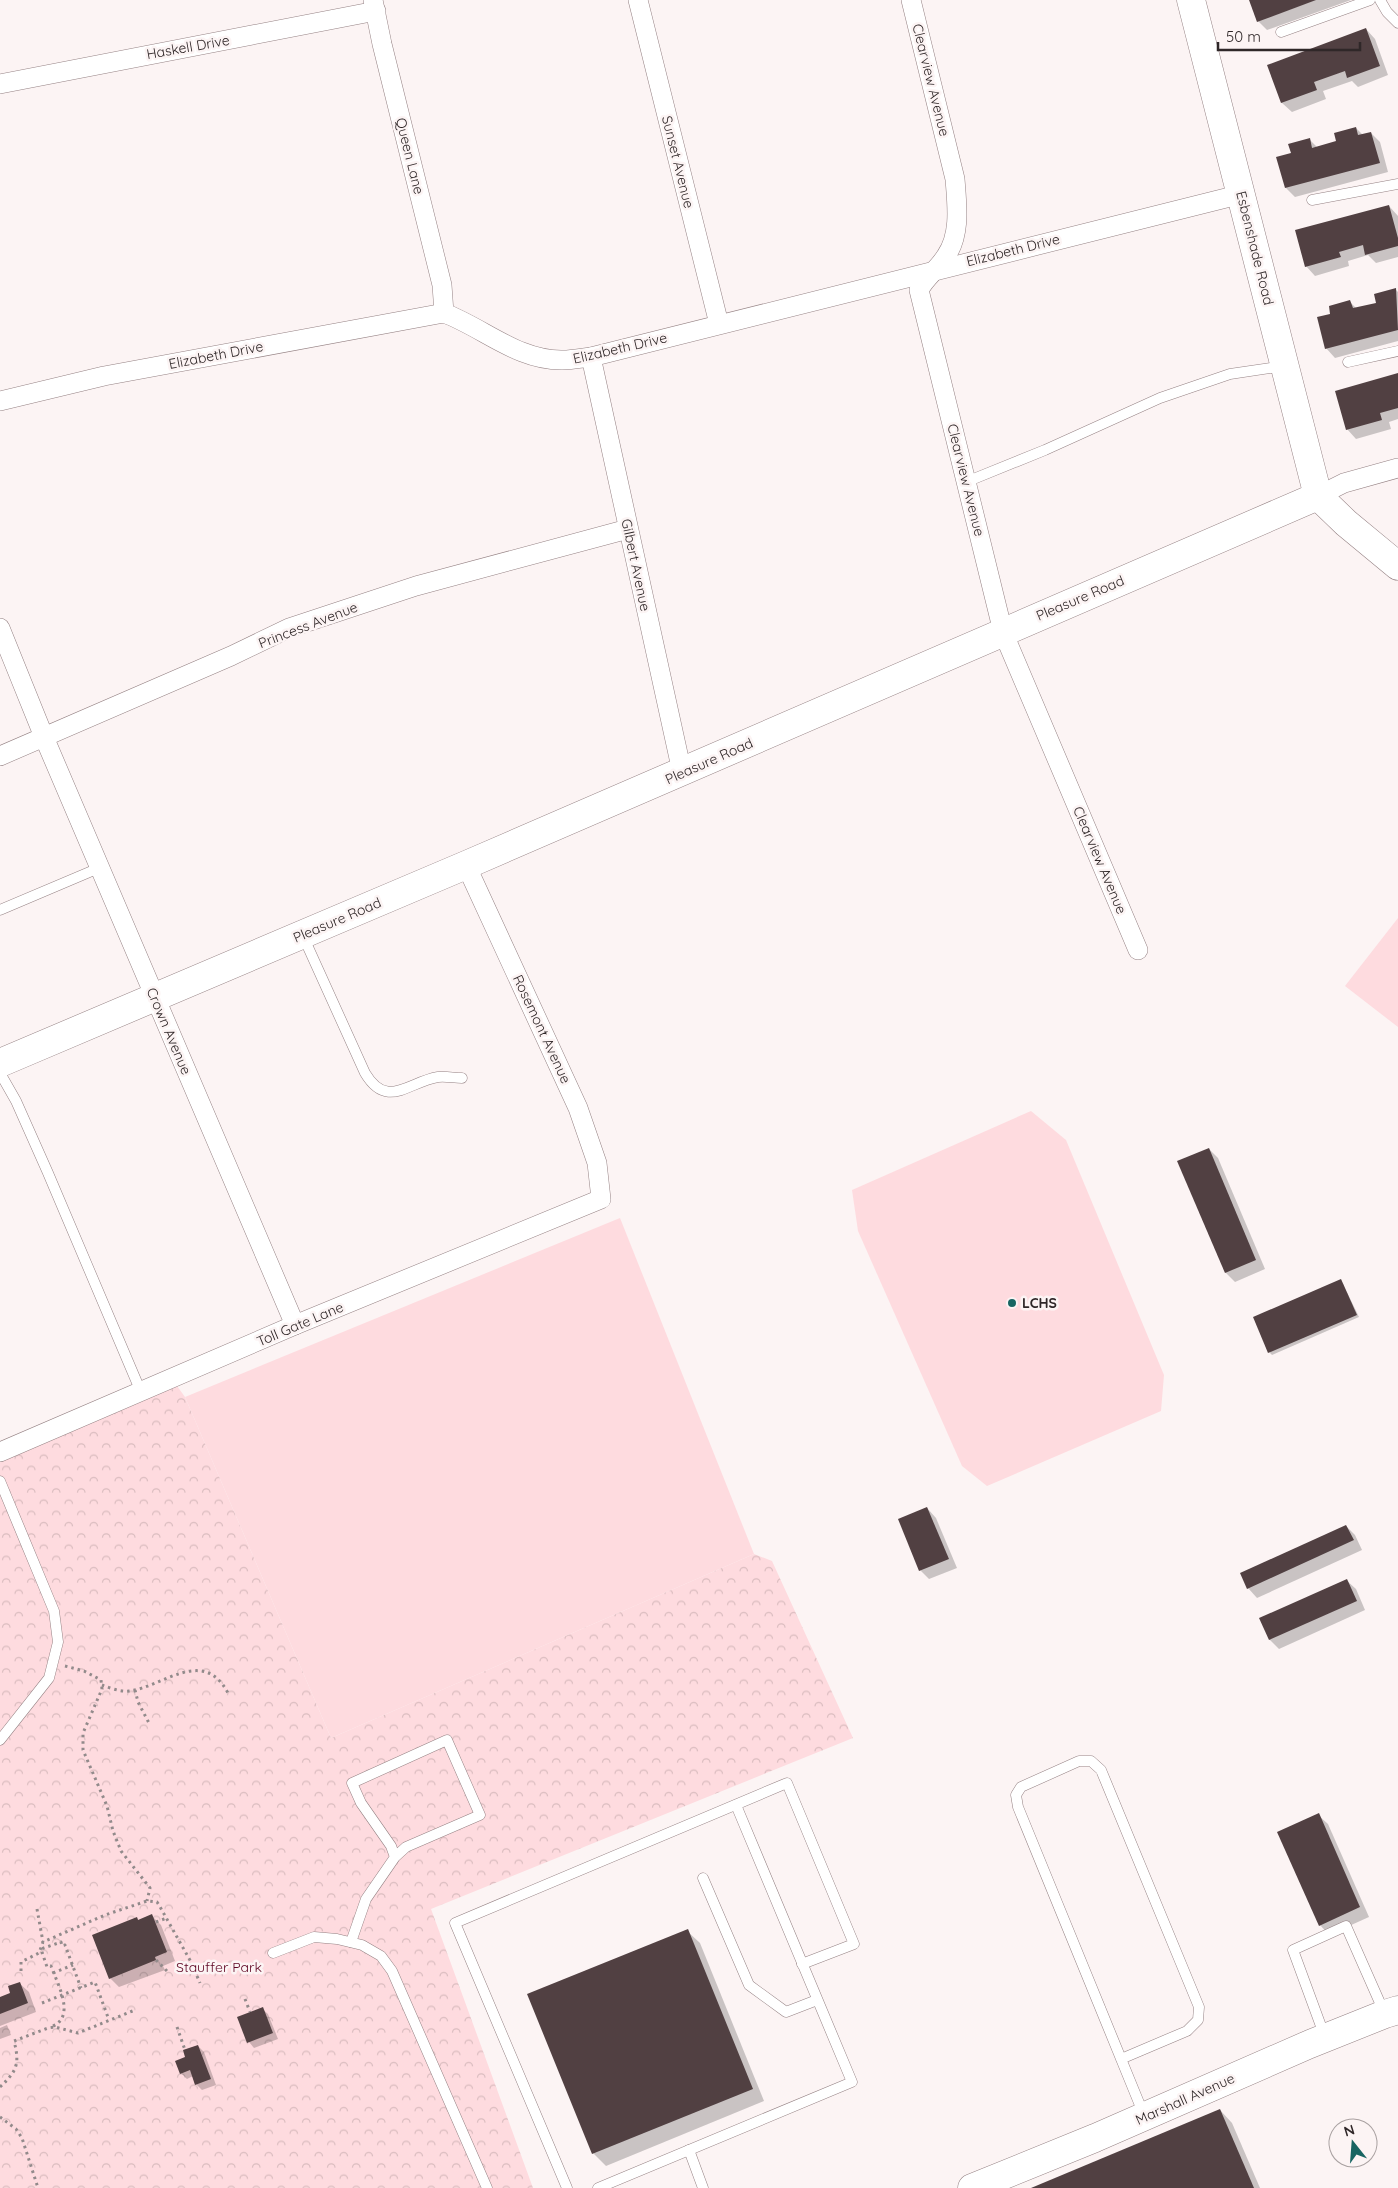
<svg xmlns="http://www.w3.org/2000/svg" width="1398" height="2188" font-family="Quicksand,sans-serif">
  <defs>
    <pattern id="park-crowns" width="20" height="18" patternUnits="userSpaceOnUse" patternTransform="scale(1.25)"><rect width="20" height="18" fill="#fedbdf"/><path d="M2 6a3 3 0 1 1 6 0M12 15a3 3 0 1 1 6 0" fill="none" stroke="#dabcbf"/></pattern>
  </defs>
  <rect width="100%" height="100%" fill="#fcf4f4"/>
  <g fill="#fedbdf">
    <polygon points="1398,918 1398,1027 1345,986"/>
    <polygon points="1031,1111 1066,1140 1164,1375 1161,1411 987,1486 962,1466 858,1231 852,1190"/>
    <polygon points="620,1218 754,1554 331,1738 185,1397"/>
  </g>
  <polygon fill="url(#park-crowns)" points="172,1379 185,1397 331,1738 754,1554 772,1561 853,1738 431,1909 533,2188 0,2188 0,1452"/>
  <g fill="#0003">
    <polygon points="1250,0 1351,0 1267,30 1258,21"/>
    <polygon points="1366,29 1375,39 1388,75 1358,87 1352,81 1323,91 1326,99 1292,112 1282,103 1269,66"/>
    <polygon points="1356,128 1363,135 1371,133 1380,142 1388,172 1295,197 1286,188 1292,154 1310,140 1317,147 1338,142"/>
    <polygon points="1389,206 1398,216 1398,257 1376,263 1368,255 1348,261 1349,266 1315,276 1306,266"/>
    <polygon points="1396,290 1398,292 1398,341 1335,358 1326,348 1332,315 1350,302 1357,309 1378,303"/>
    <polygon points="1398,375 1398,419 1389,422 1391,429 1356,439 1347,429"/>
    <polygon points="1209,1149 1218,1158 1265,1269 1235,1282 1226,1273"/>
    <polygon points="1341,1280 1359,1317 1272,1355 1269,1352"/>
    <polygon points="927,1508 936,1518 957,1568 929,1579 920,1570"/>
    <polygon points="1346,1526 1355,1535 1362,1550 1257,1598 1248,1588"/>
    <polygon points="1346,1580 1356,1589 1365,1610 1279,1649 1270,1640 1261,1619"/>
    <polygon points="1318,1815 1328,1824 1369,1917 1329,1935 1320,1925"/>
    <polygon points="152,1916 161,1925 175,1961 163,1966 165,1970 119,1987 110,1978 137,1918 139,1921"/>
    <polygon points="687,1931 700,1943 764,2101 606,2166 593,2153 529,1995"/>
    <polygon points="19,1983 29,1992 36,2012 0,2026 0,1998 12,1994"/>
    <polygon points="262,2009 268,2014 278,2039 254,2048 249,2042"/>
    <polygon points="7,2025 11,2035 0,2039 0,2028"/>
    <polygon points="198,2046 204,2052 216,2085 202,2090 196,2084 193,2076 187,2079 181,2073 186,2058"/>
    <polygon points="1220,2110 1232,2123 1260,2188 1034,2188"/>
  </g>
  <g fill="#514042">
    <polygon points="1249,0 1316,0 1257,22"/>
    <polygon points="1366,28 1380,66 1347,78 1345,71 1314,82 1317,90 1281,103 1267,65"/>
    <polygon points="1356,127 1358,135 1371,132 1380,163 1285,188 1276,157 1291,153 1288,144 1310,138 1312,148 1336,141 1334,133"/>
    <polygon points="1389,205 1398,238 1398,246 1365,255 1363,245 1339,252 1341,257 1305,267 1295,230"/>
    <polygon points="1396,288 1398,330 1325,349 1317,317 1330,314 1329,306 1350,300 1353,308 1376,303 1374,294"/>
    <polygon points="1398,373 1398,408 1380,413 1382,420 1346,430 1335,391"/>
    <polygon points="1209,1148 1256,1260 1225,1273 1177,1161"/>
    <polygon points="1341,1279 1357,1315 1268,1353 1253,1317"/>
    <polygon points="927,1507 949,1559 919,1571 898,1519"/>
    <polygon points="1346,1525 1354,1540 1247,1589 1240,1573"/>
    <polygon points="1347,1579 1357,1601 1269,1640 1259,1618"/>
    <polygon points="1319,1813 1360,1907 1319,1926 1277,1832"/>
    <polygon points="152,1914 167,1952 155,1957 156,1960 109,1979 92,1935 137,1917 138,1920"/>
    <polygon points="688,1929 753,2089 592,2154 527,1994"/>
    <polygon points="20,1982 28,2003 0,2014 0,1997 10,1993 8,1986"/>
    <polygon points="263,2007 273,2033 247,2043 237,2017"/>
    <polygon points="198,2045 211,2079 195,2085 190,2070 180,2074 175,2061 185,2057 183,2050"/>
    <polygon points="1220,2109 1254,2188 1031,2188"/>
  </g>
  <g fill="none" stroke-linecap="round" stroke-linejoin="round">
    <g stroke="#958284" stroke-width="11">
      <g id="lane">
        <polyline points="1380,0 1387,12 1398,23"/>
        <polyline points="1281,32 1370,0"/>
        <polyline points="1312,200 1398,184"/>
        <polyline points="1348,362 1398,351"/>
        <polyline points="966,482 1045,450 1160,398 1230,374 1284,366"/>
        <polyline points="0,910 99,868"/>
        <path d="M303 936 365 1073C387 1110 408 1082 438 1077 446 1076 454 1078 462 1078"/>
        <polyline points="0,1073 16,1101 48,1173 141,1392"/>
        <polyline points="0,1481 54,1611 58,1642 49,1678 0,1740"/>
        <polyline points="703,1878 749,1985 786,2012 817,2000"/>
        <polyline points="351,1942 366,1899 395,1857 406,1847 480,1815 447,1740 352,1783 361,1803 391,1846 395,1857"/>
        <polyline points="273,1953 314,1937 337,1939 362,1945 381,1956 392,1971 487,2188"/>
        <polyline points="1325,2037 1293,1950 1346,1926 1384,2012"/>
        <polyline points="1121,2059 1187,2031 1198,2020 1199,2007 1101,1770 1091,1761 1079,1761 1021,1787 1016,1795 1018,1807 1144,2115"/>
        <polyline points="689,2150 703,2188"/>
        <polyline points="567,2188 455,1923 787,1783 854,1944 802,1964"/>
        <polyline points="598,2188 852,2082 736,1805"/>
      </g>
    </g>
    <g stroke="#958284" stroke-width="20">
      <g id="street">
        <polyline points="373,0 382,44 442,285 444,313"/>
        <polyline points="638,0 719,324"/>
        <path d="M911 0 955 179C957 205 961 234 946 256 938 269 926 277 919 290L1003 632 1138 950"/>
        <polyline points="0,84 376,11"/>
        <polyline points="591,357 682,772"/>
        <path d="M0 401 104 376 444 313C484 328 518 361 563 360 572 360 582 358 591 357L1242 194"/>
        <polyline points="1318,496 1344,483 1398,468"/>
        <polyline points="0,628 44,737 295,1325"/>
        <polyline points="0,756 231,656 289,628 416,586 628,529"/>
        <polyline points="0,1452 295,1325 601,1199 597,1163 578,1108 466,865"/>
      </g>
    </g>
    <g stroke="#958284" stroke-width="29">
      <g id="secondary">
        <polyline points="1191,0 1318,496"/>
        <polyline points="1318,496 1346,523 1398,566"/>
        <polyline points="0,1063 466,865 1318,496"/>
        <polyline points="972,2188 1095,2138 1310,2044 1385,2014 1398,2010"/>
      </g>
    </g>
    <g stroke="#928a8b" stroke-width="3" stroke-dasharray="2.5 4" stroke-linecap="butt">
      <polyline points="65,1666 84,1671 101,1680 102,1689 83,1733 83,1750 107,1806 113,1831 121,1851 150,1888 147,1901"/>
      <path d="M102 1685C110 1688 120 1692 129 1691 163 1687 203 1646 228 1693"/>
      <polyline points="135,1690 138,1702 150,1725"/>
      <polyline points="37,1909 43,1942"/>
      <polyline points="156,1922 167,1918"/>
      <polyline points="156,1960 168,1972"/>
      <polyline points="21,1971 21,1962 39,1953 43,1942 105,1915 147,1901 157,1902 159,1905 191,1962 200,1983"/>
      <polyline points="53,1973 73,1965"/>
      <polyline points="245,1999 250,2012"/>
      <polyline points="42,2003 95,1982 109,2020"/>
      <path d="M53 2026C76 2016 57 1983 51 1966L47 1967 41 1949 61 1942 62 1946 65 1945 81 1988"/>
      <polyline points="177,2027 185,2050"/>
      <path d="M0 2087C17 2071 20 2064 14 2041L48 2028 55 2027 78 2033 135 2010"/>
      <polyline points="0,2117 16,2129 22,2138 38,2188"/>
    </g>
    <use href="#lane" stroke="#fff" stroke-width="10"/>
    <use href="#street" stroke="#fff" stroke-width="19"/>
    <use href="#secondary" stroke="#fff" stroke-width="28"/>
  </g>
  <circle fill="#186562" stroke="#fcf4f4" stroke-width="2" cx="1012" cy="1303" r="5"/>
  <g text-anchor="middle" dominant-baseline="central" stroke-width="5" stroke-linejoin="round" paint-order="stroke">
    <g font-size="14" fill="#2f2728" stroke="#fcf4f4">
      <text transform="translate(188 47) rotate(-10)">Haskell Drive</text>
      <text transform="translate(931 80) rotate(76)">Clearview Avenue</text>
      <text transform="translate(410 156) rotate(76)">Queen Lane</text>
      <text transform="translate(678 162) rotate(76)">Sunset Avenue</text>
      <text transform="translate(1255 248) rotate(76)">Esbenshade Road</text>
      <text transform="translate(1013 250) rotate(-14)">Elizabeth Drive</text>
      <text transform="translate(620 348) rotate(-13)">Elizabeth Drive</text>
      <text transform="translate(216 355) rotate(-11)">Elizabeth Drive</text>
      <text transform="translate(966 480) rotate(76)">Clearview Avenue</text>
      <text transform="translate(636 565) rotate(78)">Gilbert Avenue</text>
      <text transform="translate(1080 598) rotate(-23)">Pleasure Road</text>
      <text transform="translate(308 625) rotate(-21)">Princess Avenue</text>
      <text transform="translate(709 761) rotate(-24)">Pleasure Road</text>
      <text transform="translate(1100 860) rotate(67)">Clearview Avenue</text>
      <text transform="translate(337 920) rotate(-23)">Pleasure Road</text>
      <text transform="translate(542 1029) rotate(65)">Rosemont Avenue</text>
      <text transform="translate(169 1031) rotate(67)">Crown Avenue</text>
      <text transform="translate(300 1324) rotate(-23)">Toll Gate Lane</text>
      <text transform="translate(1185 2099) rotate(-24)">Marshall Avenue</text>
    </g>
    <g font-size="14" font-weight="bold" fill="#2f2728" stroke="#fcf4f4" text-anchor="start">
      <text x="1022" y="1303">LCHS</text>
    </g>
    <g font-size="14" fill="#5d0321" stroke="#fcf4f4">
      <text x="219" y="1967">Stauffer Park</text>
    </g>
  </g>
  <g transform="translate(1353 2143) rotate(343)"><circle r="24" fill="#fcf4f4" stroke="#aaa2a2"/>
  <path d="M0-4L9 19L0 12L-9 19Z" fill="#186562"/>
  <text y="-8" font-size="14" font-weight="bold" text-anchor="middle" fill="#2f2728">N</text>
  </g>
  <path d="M1218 42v8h142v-8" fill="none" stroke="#2f2728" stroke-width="2.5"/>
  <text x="1226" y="42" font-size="15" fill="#2f2728" stroke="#fcf4f4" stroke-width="4" paint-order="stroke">50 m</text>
</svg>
